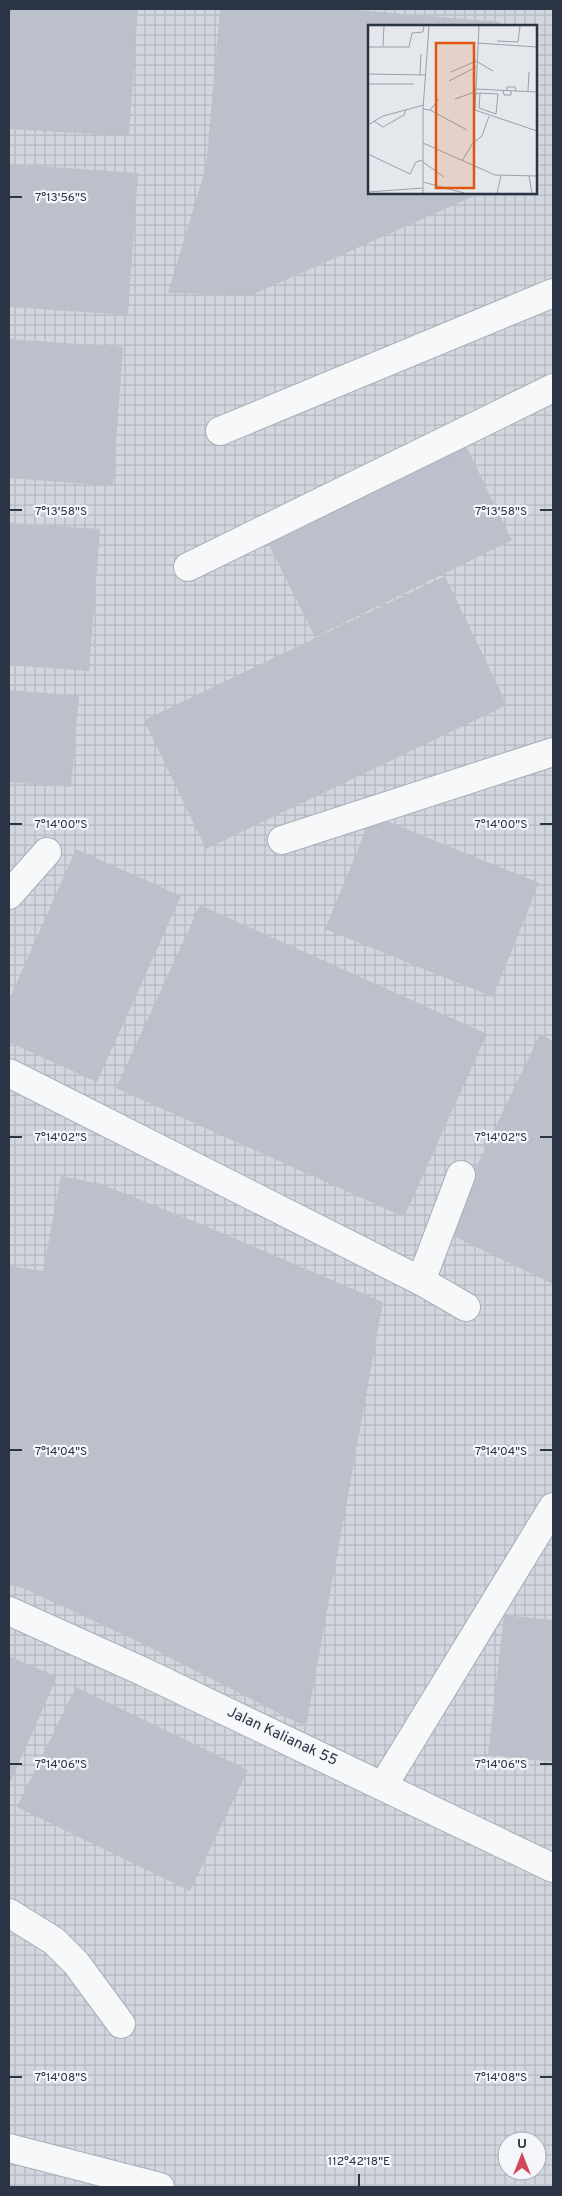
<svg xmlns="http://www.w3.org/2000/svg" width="562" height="2196" font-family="Overpass,sans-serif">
  <defs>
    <pattern id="industrial-grid" width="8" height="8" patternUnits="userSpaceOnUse" patternTransform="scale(1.25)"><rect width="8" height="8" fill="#d2d6de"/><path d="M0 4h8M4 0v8" fill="none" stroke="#b4b8c0"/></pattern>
  </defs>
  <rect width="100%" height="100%" fill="#e4e7ec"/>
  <path fill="url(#industrial-grid)" fill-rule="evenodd" d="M9 9H553V2187H9ZM370 26H536V192H370ZM507 2141H537V2171H507Z"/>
  <g fill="#bbc0ca">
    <polygon points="9,9 138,9 129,136 9,129"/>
    <polygon points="220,9 343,9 501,22 500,26 370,26 370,192 483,192 252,295 168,293 206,167"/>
    <polygon points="9,164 138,173 128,315 9,307"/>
    <polygon points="9,339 123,347 113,486 9,478"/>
    <polygon points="461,436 512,540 315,637 263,533"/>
    <polygon points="9,523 100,529 89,671 9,665"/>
    <polygon points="445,576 507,705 206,849 144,720"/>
    <polygon points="9,690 79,696 71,787 9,782"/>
    <polygon points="372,815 539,883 493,997 325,929"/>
    <polygon points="76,849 181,896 97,1082 9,1042 9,1000"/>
    <polygon points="200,905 487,1034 404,1217 116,1088"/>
    <polygon points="540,1034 553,1041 553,1284 445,1232"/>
    <polygon points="61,1176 101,1184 208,1227 383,1302 306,1727 137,1641 25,1589 9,1584 9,1266 43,1271"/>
    <polygon points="504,1615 553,1620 553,1762 488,1755"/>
    <polygon points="9,1656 57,1677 9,1785"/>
    <polygon points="76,1687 248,1770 190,1891 17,1807"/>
  </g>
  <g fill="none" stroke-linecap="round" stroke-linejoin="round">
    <g stroke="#a9aeb7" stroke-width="30">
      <g id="minor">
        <polyline points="220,431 553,293"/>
        <polyline points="188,567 553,388"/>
        <polyline points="282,840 553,752"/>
        <polyline points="9,895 47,852"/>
        <polyline points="9,1073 421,1281 466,1307"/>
        <polyline points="421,1281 461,1175"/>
        <polyline points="9,1611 144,1672 553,1868"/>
        <polyline points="383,1786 553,1507"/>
        <polyline points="9,1913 54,1941 76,1963 121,2024"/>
        <polyline points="9,2148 160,2187"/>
      </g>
    </g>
    <use href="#minor" stroke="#f7f8fa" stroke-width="28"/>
  </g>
  <path fill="none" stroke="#2b3445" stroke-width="2" d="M10 197H22M10 510H22M540 510H552M10 824H22M540 824H552M10 1137H22M540 1137H552M10 1450H22M540 1450H552M10 1764H22M540 1764H552M10 2077H22M540 2077H552M359 2174V2186"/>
  <g text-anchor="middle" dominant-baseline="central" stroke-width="4.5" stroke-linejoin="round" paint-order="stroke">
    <g font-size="15" fill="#2b3445" stroke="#f4f6f9">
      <text transform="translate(282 1737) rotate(25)">Jalan Kalianak 55</text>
    </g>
  </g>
  <g transform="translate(368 25)">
    <rect width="169" height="169" fill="#e4e7ec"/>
    <path fill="none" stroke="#9a9fa9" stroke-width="1" d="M111 1 107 85 169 106M129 16 150 17 152 1M109 18 169 22M15 21 16 1M0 22H41L44 8 55 7 56 1M83 47 108 36 125 46M0 49 57 50M52 50 53 29M81 56 108 42M0 59H46M107 64 169 67M139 65V62H147L148 66M135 66 136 70H143V66M160 66 161 47M107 69 112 68 111 83M87 74 107 67M111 83 128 89 130 69 112 68M55 84 62 85 71 74M62 85 99 105M6 96 15 102 36 90 38 85M0 100 15 91 56 80M55 118 127 150 169 151M0 129 42 149 48 137 55 135M94 136 105 118 114 111 121 91M55 137 76 152M161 151 164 168M55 157 96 168M0 167 55 163M55 168V84L61 1M129 168 133 151"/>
    <path fill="#df570f" fill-opacity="0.15" stroke="#df570f" stroke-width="2.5" d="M68 18H106V163H68Z"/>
    <rect width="169" height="169" fill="none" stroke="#2b3445" stroke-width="2.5"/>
  </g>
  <g font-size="12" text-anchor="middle" fill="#2b3445" stroke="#f4f6f9" stroke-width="4.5" stroke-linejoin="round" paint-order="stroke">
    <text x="61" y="201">7°13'56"S</text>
    <text x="61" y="515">7°13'58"S</text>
    <text x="501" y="515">7°13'58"S</text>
    <text x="61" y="828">7°14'00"S</text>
    <text x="501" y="828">7°14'00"S</text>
    <text x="61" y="1141">7°14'02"S</text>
    <text x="501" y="1141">7°14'02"S</text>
    <text x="61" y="1455">7°14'04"S</text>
    <text x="501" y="1455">7°14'04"S</text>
    <text x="61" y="1768">7°14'06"S</text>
    <text x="501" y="1768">7°14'06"S</text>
    <text x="61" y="2081">7°14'08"S</text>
    <text x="501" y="2081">7°14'08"S</text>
    <text x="359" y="2165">112°42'18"E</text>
  </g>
  <rect width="562" height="2196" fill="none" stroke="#2b3445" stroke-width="20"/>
  <g transform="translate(522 2156)"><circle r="24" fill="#f4f6f9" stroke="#a4a8b1"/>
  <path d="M0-4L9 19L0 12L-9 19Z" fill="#d1495b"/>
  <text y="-8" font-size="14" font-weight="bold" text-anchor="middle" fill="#2b3445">U</text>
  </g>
</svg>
